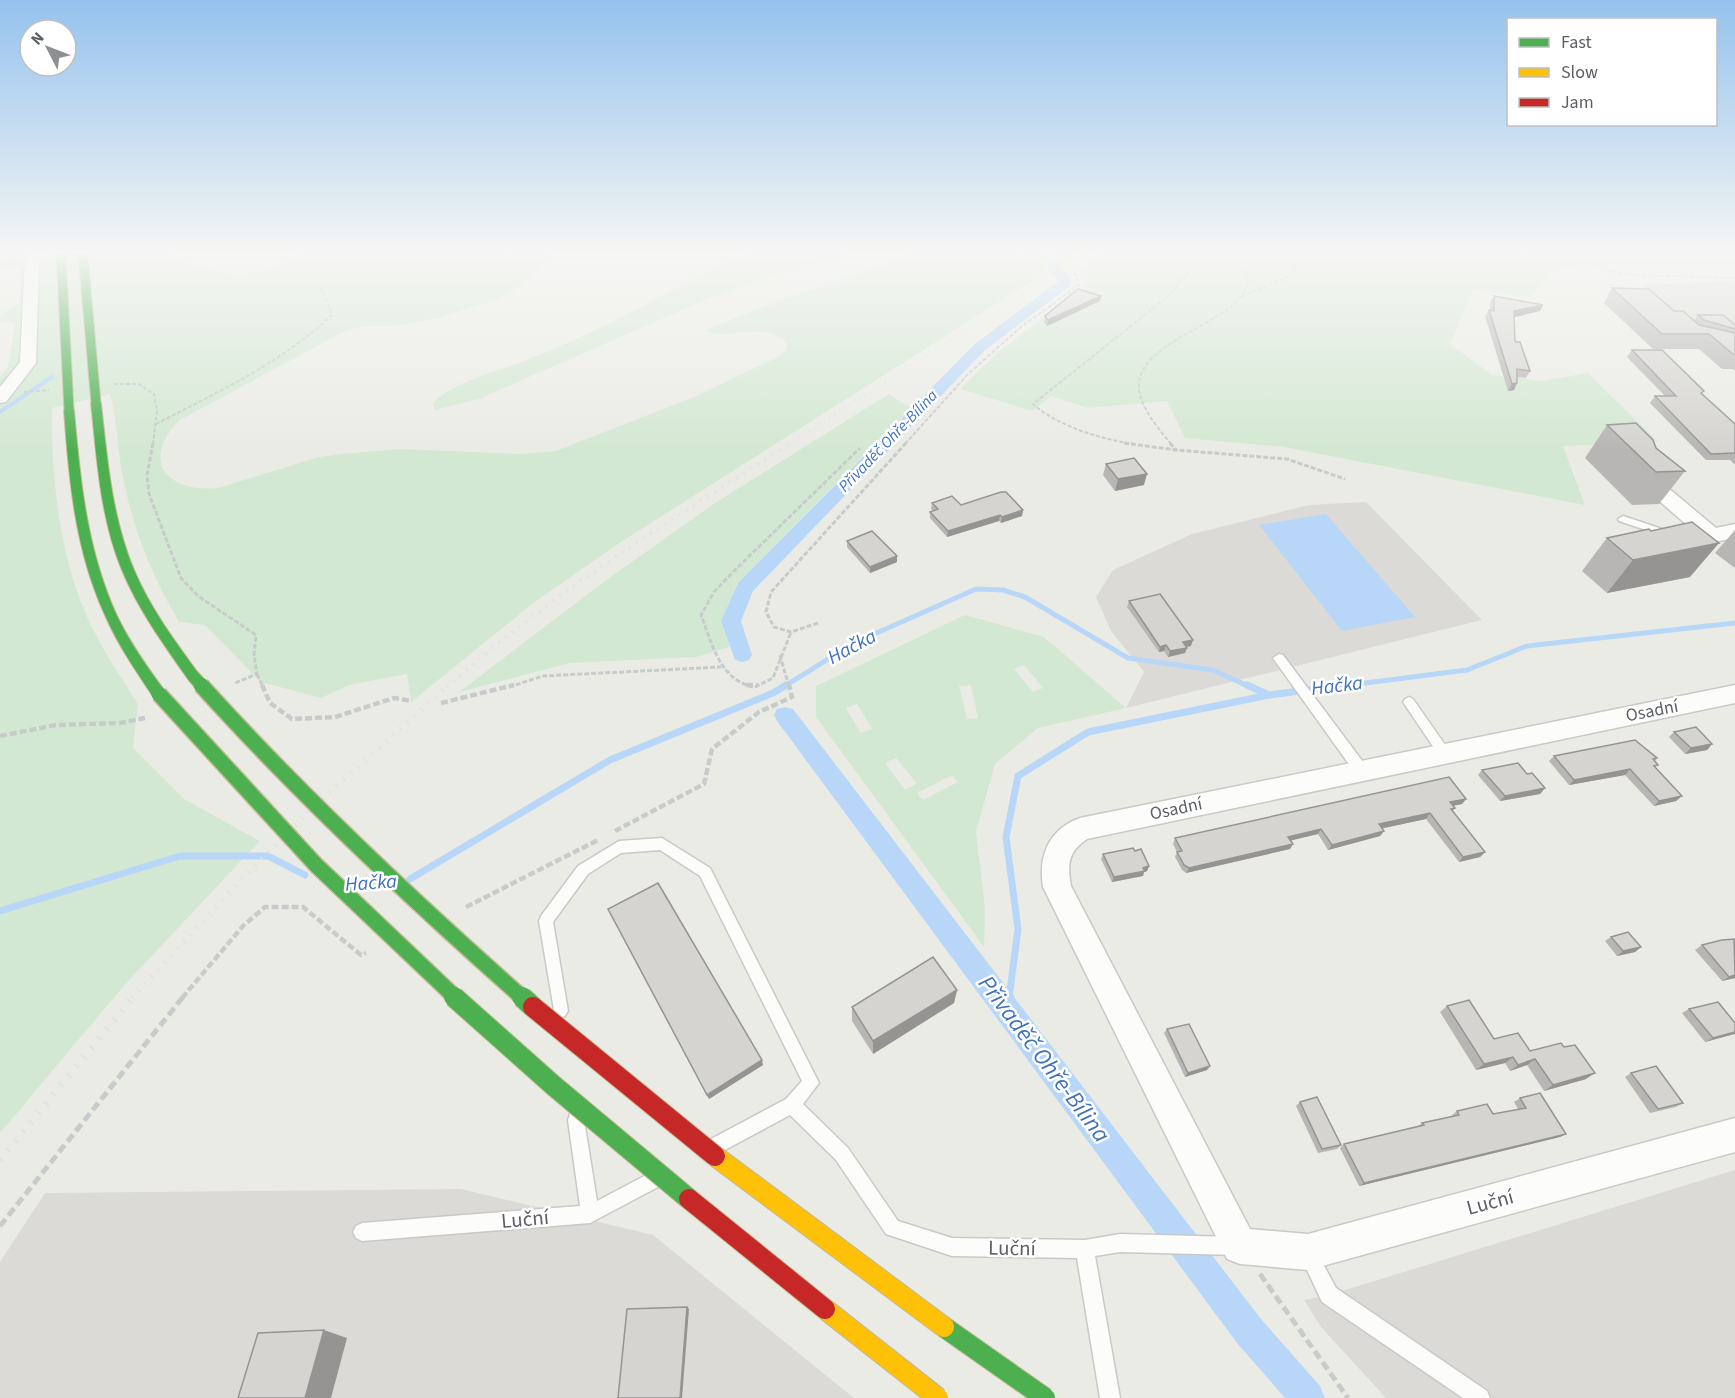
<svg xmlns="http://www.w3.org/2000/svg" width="1735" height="1398" font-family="'Source Sans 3',sans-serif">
  <rect width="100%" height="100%" fill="#ebebe6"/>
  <g fill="#dbdad6">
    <polygon points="1735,281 1735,340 1695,335 1643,285"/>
    <polygon points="1366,502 1482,620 1126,708 1144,672 1111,631 1096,597 1113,570 1192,534 1309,505"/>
    <polygon points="1735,1170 1735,1398 1386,1398 1321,1327 1304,1300 1329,1295"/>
    <polygon points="461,1189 653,1235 854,1398 0,1398 0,1262 45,1193"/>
  </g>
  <g fill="#d3e8d2" fill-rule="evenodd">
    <path d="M0 254H176L174 258C225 276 250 284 300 254H552L521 286 497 299 439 318 396 326H364L345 331 180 420C139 461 167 493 218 488L319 457 341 454 399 449 520 454 556 451 694 397 778 357 786 350 787 343C760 317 723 344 706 330L765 306 916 254H1047L1046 272 621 542 536 601 411 702 407 674 349 685 321 698 261 682 205 625 179 622C151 575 132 526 122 472 117 446 117 419 110 394L52 408C51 475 59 551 85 612 99 645 119 674 138 704L133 748 184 799 260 841 128 981 0 1133V377L9 365 15 323 0 320V315L19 303 21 286 20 268 0 269Z"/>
    <path d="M750 254H849L768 277 709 298 481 398 435 410 433 404C445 386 493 372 514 365 557 349 599 329 639 308 677 289 710 267 750 254Z"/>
    <polygon points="1100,254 1735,254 1735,267 1620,264 1555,268 1529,297 1473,290 1450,344 1492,375 1543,381 1588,373 1658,442 1563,446 1585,505 1284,447 1185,438 1167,401 1088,408 1051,396 1033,411 960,389 997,353 1084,287 1089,279 1084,270"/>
    <polygon points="889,394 910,408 737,584 722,619 730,647 696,657 570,663 459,692 605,581 715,503"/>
    <path d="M965 615 1044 637 1126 708 1038 728 995 764 976 832 985 908 984 947 816 717V686ZM1024 665 1043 688 1033 692 1014 669ZM971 685 978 718 967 719 959 686ZM857 704 872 729 861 733 846 708ZM896 758 917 784H916L905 790 885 763ZM952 775 958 782 923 800 917 793Z"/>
  </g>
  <polygon fill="#b8d7f8" points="1326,514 1415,617 1342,631 1259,525"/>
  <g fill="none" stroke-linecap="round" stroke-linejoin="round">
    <polyline stroke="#b8d7f8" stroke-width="4" points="0,412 52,377"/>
    <g stroke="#b8d7f8" stroke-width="5">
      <polyline points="783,687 854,643 976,589 1003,590 1025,597 1128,658 1213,670 1250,687"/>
      <polyline points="1334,687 1467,670 1527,646 1735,623"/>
    </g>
    <g stroke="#b8d7f8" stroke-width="7">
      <polyline points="1247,685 1269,695 1346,685"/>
      <polyline points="410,879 610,760 773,693 786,685"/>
      <polyline points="354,885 377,883"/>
      <polyline points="0,911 180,856 268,856 305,875"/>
      <polyline points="1009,998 1018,929 1006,837 1018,776 1088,732 1269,695"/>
    </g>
    <polyline stroke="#b8d7f8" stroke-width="9" points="1008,1009 1010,997"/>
    <g fill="#b8d7f8" fill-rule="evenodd">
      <polygon points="1056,254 1070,254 1060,263 1060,267 1070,276 1071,285 985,350 753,591 741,621 752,655 749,660 742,662 735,660 721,621 738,583 975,344 1059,281 1048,268 1048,262"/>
      <polygon points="785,707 793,709 1261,1319 1320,1386 1325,1398 1285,1398 1237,1343 777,721 774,715 777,709"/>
    </g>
    <g stroke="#c8c9c8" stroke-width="3">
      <g id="lane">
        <polygon points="1623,516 1674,533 1675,535 1670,538 1619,521 1618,519"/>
        <polygon points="1279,654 1283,655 1366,766 1367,770 1366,774 1361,775 1356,774 1275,661 1273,658"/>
        <polygon points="1409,697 1413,699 1448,749 1450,753 1448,757 1440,757 1405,705 1403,702 1405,699"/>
        <polygon points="662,838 710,868 819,1083 803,1104 848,1148 898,1221 952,1238 1085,1240 1120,1234 1236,1237 1242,1240 1245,1246 1242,1252 1236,1255 1120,1252 1095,1256 1120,1398 1100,1398 1077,1258 952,1256 886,1234 836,1160 790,1115 723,1151 717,1153 711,1151 709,1145 711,1139 786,1099 802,1081 700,876 660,850 621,853 588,874 553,922 568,1011 565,1016 560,1018 555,1016 539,921 541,916 578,866 619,841"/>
        <polygon points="576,1112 582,1114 584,1120 597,1201 652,1172 658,1175 661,1181 658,1187 590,1223 362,1241 356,1238 353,1232 356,1226 362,1223 580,1206 568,1120 570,1114"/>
        <polygon points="1308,1244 1314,1247 1336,1288 1487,1391 1490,1398 1463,1398 1322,1302 1299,1253 1302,1247"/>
      </g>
    </g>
    <g stroke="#c8c9c8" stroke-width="3">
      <g id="street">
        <polygon points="32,254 55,254 39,261 36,363 6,402 0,403 0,387 20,362 25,259"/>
        <polygon points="1641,469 1648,471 1716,528 1735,524 1735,538 1678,549 1671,547 1668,542 1671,537 1695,532 1634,479 1631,475"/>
        <path d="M1735 685V703L1087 839C1068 852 1067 864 1071 886L1250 1229 1308 1234 1735 1118V1152L1308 1270 1240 1264 1227 1259 1043 887C1038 856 1049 829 1080 818Z"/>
      </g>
    </g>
    <g stroke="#c3b992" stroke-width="2">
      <g id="fast">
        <path d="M96 400 101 403C107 459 112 518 134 570 150 608 174 640 198 673L200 676 198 679H188C164 645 138 609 122 570 100 517 97 459 91 403Z"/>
        <path d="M69 407 74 410C80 481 87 551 117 616 130 643 147 667 164 690L166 694 164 698H154C136 671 118 645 105 615 75 550 69 480 64 410Z"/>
      </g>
    </g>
    <g stroke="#c7ccca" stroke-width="2" stroke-dasharray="4 2" stroke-linecap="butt">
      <polyline points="1581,254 1608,271 1632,275 1735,278"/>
      <polyline points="1063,265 1062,262 1071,254"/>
      <polyline points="0,266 17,262"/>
      <polyline points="1241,297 1292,275 1296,267 1273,254"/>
      <polyline points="114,384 139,384 154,394 157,411 153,444"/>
      <polyline points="24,392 49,390"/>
      <path d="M156 424C218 392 281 363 332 315L320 284"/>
      <polyline points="905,444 968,374 1021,327 1079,285 1077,277 1071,271"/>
      <path d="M1135 444C1103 440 1057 426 1033 404L1167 297 1205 254"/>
      <path d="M1171 444C1159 429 1141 409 1139 389 1133 335 1264 320 1246 270L1272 254"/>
    </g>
    <g stroke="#c7ccca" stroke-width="3" stroke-dasharray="5 2" stroke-linecap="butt">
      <polyline points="153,443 147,475 149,494 181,578 198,596 256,635 254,655 257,674 235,683"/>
      <polyline points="1124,443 1176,450 1287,459 1345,479"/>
      <polyline points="1170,443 1176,450"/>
      <polyline points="818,623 791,632 774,627 766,612 771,592 906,443"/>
      <polyline points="780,655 789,687"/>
      <polyline points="257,674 263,687"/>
      <polyline points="509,687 543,676 721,667"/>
      <path d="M753 687C719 679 712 643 701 615L714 592 733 572 860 448"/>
      <polyline points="755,687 773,678 791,632"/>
    </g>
    <g stroke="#c7ccca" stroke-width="4.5" stroke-dasharray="7 3" stroke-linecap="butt">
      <polyline points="262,685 270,703 292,719 335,717 394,698 412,701"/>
      <polyline points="746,685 758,685"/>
      <polyline points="441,703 514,685"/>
      <polyline points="0,736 56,725 120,723 145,718"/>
      <polyline points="615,831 704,784 712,749 759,712 792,697 789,685"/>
      <polyline points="466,907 598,840"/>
      <polyline points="182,998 243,926 265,907 303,907 361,955 366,953"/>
    </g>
    <g stroke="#c7ccca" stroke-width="5" stroke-dasharray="9 4.5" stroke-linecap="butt">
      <polyline points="0,1226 183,997"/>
      <polyline points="1260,1274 1348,1398"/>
    </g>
    <use href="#lane" fill="#fcfcfb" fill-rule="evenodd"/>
    <use href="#street" fill="#fcfcfb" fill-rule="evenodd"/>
    <use href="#fast" fill="#4caf50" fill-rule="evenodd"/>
    <polyline stroke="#e2e2e2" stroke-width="3" stroke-dasharray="1 5" stroke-linecap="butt" points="789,444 1083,254"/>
    <path stroke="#e2e2e2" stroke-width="4" stroke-dasharray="1.5 7" stroke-linecap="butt" d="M447 687C552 592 673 519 791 443"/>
    <polyline stroke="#e2e2e2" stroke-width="5" stroke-dasharray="1.5 8" stroke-linecap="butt" points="132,998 243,878 318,803 449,685"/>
    <polyline stroke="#e2e2e2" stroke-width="7" stroke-dasharray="2 10" stroke-linecap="butt" points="0,1160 133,997"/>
    <g stroke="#c3b992" stroke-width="11" stroke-linecap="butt">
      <g id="fast-bridge-far3">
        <polyline points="61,254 69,410"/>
        <polyline points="83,254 96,403"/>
      </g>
    </g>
    <g stroke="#c3b992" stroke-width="14" stroke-linecap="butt">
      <polyline id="fast-bridge-far2" points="193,676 203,687"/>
    </g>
    <g stroke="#c3b992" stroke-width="18" stroke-linecap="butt">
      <g id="fast-bridge-far1">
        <path d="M201 685C302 797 411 899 523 998"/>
        <polyline points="159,694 316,865 456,998"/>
      </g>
    </g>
    <g stroke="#c3b992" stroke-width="22" stroke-linecap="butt">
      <g id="fast-bridge">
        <polyline points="454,997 554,1086 689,1199"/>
        <polyline points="522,997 533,1007"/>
        <polyline points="944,1327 1045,1398"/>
      </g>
    </g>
    <g stroke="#c3b992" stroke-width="22" stroke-linecap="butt">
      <g id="slow-bridge">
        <polyline points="715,1156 944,1327"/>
        <polyline points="825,1309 938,1398"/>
      </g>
    </g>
    <g stroke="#c3b992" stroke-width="22" stroke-linecap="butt">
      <g id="jam-bridge">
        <polyline points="533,1007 715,1156"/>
        <polyline points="689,1199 825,1309"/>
      </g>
    </g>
    <use href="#fast-bridge-far3" stroke="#4caf50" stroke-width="9"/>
    <use href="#fast-bridge-far2" stroke="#4caf50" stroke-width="12"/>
    <use href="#fast-bridge-far1" stroke="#4caf50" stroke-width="15"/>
    <use href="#fast-bridge" stroke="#4caf50" stroke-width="20"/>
    <use href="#slow-bridge" stroke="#ffc107" stroke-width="20"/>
    <use href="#jam-bridge" stroke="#c62828" stroke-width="20"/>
  </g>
  <g fill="#b7b6b4">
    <polygon points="1612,288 1674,311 1694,321 1698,315 1735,325 1735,371 1733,369 1722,369 1699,349 1653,349 1604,303"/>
    <polygon points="1101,296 1100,301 1047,326 1044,322 1045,316"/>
    <polygon points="1494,296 1543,305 1540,311 1514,317 1515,342 1530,371 1526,378 1517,377 1514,390 1508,391 1485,316 1489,310 1490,310 1490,302"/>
    <polygon points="1632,350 1704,391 1702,394 1735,424 1735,464 1734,464 1730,460 1706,460 1650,403 1655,396 1665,396 1627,357"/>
    <polygon points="1607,425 1656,448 1685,471 1659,504 1632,505 1585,458"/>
    <polygon points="1106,464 1144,485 1115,491 1103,475"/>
    <polygon points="932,503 961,505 1023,510 1022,516 1001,523 999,521 947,537 930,518 930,512 933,511 931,509"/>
    <polygon points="1735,530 1735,568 1715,553"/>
    <polygon points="1607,538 1690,577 1607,593 1582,571"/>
    <polygon points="847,541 897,556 897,562 870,573 847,547"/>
    <polygon points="1129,601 1191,646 1186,647 1185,653 1168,657 1164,651 1159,652 1127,607"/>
    <polygon points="1674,732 1712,744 1707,750 1685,754 1669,737"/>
    <polygon points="1554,756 1657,758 1655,761 1655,767 1682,796 1676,801 1654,806 1625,775 1569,785 1549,761"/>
    <polygon points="1482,770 1527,774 1545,788 1540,794 1500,801 1478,775"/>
    <polygon points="1466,799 1462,804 1453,806 1455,808 1453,811 1485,852 1480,857 1459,862 1426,819 1382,828 1384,831 1380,836 1328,850 1318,834 1291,840 1293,844 1290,849 1186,873 1182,870 1175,857 1177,852 1173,844 1175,838"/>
    <polygon points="1135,851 1149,866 1147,871 1144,872 1143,876 1112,882 1101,859 1103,854"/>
    <polygon points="608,909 763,1065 709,1099"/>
    <polygon points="1611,937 1641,947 1635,952 1617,956 1605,941"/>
    <polygon points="1735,940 1735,978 1722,981 1695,950 1702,945"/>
    <polygon points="957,990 954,1003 873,1054 852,1021 852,1007"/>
    <polygon points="1447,1006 1494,1039 1586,1079 1544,1091 1527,1065 1510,1071 1505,1063 1476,1070 1440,1012"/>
    <polygon points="1689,1009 1735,1023 1735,1034 1705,1042 1682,1013"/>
    <polygon points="1167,1029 1210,1066 1207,1070 1185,1077 1164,1033"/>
    <polygon points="1631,1073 1683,1103 1676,1107 1650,1113 1625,1077"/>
    <polygon points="1520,1098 1566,1134 1560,1137 1359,1186 1340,1148 1344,1144 1418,1127 1422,1123 1453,1116 1452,1115 1457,1111 1493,1114 1518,1109 1514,1102"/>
    <polygon points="1300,1102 1341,1145 1337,1149 1318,1153 1296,1106"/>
  </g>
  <g fill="#959492">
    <polygon points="1101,296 1100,301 1047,326 1048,320"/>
    <polygon points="1543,305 1540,311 1511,318 1514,311"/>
    <polygon points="1517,383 1514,390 1508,391 1512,384"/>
    <polygon points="1147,474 1144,485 1115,491 1118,479"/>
    <polygon points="1023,510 1022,516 1001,523 1002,517"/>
    <polygon points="1000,515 999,521 947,537 948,531"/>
    <polygon points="1719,543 1690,577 1607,593 1633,560"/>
    <polygon points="897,556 897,562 870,573 870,567"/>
    <polygon points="1193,640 1191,646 1181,648 1183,642"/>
    <polygon points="1166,645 1164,651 1159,652 1160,647"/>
    <polygon points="1187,648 1185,653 1168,657 1170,651"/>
    <polygon points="1712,744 1707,750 1685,754 1691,748"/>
    <polygon points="1630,769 1625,775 1569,785 1574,780"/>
    <polygon points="1545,788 1540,794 1500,801 1505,796"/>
    <polygon points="1682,796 1676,801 1654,806 1659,801"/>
    <polygon points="1466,799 1462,804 1446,807 1450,802"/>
    <polygon points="1430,813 1426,819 1375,830 1379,824"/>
    <polygon points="1321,829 1318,834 1285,842 1288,837"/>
    <polygon points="1384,831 1380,836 1328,850 1332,845"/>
    <polygon points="1293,844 1290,849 1186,873 1189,868"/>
    <polygon points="1485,852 1480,857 1459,862 1463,857"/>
    <polygon points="1149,866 1147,871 1144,872 1143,876 1112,882 1114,877"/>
    <polygon points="1641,947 1635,952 1617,956 1623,951"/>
    <polygon points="1735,975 1735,978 1722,981 1729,977"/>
    <polygon points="957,990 954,1003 873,1054 873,1041"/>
    <polygon points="1735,1032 1735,1034 1734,1034 1705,1042 1713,1038"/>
    <polygon points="1513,1057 1505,1063 1476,1070 1484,1064"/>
    <polygon points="1535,1059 1527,1065 1510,1071 1518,1065"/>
    <polygon points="762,1060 763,1065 709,1099 707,1095"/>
    <polygon points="1210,1066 1207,1070 1185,1077 1188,1073"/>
    <polygon points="1595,1073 1586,1079 1544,1091 1553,1085"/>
    <polygon points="1566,1134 1560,1137 1359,1186 1364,1183"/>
    <polygon points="687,1307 689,1309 682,1398 680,1398"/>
    <polygon points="324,1330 347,1338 331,1398 305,1398"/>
  </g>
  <g fill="#d5d4d1" stroke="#959492" stroke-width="1.5">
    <polygon points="1612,288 1649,289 1674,311 1683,311 1699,325 1735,333 1735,354 1733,354 1709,334 1662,334"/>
    <polygon points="1078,289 1101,296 1048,320 1045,316"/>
    <polygon points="1494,296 1543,305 1514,311 1515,342 1520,342 1530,371 1517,369 1517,383 1512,384 1489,310 1494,311"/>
    <polygon points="1698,315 1723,315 1735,325 1735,329 1704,320"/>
    <polygon points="1632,350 1662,350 1704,391 1701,393 1735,424 1735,453 1711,454 1655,396 1676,396"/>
    <polygon points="1636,423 1653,440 1656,448 1685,471 1656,472 1607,425"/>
    <polygon points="1134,458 1147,474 1118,479 1106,464"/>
    <polygon points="1001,492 1006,492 1023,510 1002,517 1000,515 948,531 930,512 938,509 932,503 952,496 961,505"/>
    <polygon points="1692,522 1719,543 1633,560 1607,538 1649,529 1651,531"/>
    <polygon points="872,531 897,556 870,567 847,541"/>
    <polygon points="1160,594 1193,640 1183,642 1187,648 1170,651 1166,645 1160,647 1129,601"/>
    <polygon points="1696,727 1712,744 1691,748 1674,732"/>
    <polygon points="1635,740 1657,758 1653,759 1658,765 1654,766 1682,796 1659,801 1630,769 1574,780 1554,756"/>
    <polygon points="1518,763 1527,774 1532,773 1545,788 1505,796 1482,770"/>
    <polygon points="1449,777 1466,799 1450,802 1455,808 1451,809 1485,852 1463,857 1430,813 1379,824 1384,831 1332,845 1321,829 1288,837 1293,844 1189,868 1184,865 1177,852 1182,851 1175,838"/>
    <polygon points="1133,848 1135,851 1141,849 1149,866 1143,868 1145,871 1114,877 1103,854"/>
    <polygon points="658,883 762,1060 707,1095 608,909"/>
    <polygon points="1628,932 1641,947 1623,951 1611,937"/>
    <polygon points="1734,939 1735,975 1729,977 1702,945 1722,940"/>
    <polygon points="933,957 957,990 873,1041 852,1007"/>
    <polygon points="1469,1000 1494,1039 1518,1033 1530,1051 1561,1043 1564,1047 1575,1045 1595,1073 1553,1085 1535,1059 1518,1065 1513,1057 1484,1064 1447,1006"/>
    <polygon points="1718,1002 1735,1023 1735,1032 1713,1038 1689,1009"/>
    <polygon points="1189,1024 1210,1066 1188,1073 1167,1029"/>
    <polygon points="1656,1066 1683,1103 1658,1109 1631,1073"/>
    <polygon points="1540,1093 1566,1134 1364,1183 1344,1144 1424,1125 1422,1123 1459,1115 1457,1111 1487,1104 1493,1114 1526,1108 1520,1098"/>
    <polygon points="1317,1097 1341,1145 1322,1149 1300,1102"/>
    <polygon points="687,1307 680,1398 618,1398 627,1309"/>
    <polygon points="324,1330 305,1398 238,1398 258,1333"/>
  </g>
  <linearGradient id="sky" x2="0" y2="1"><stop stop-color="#95c2ee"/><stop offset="0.56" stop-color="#f6f6f4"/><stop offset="1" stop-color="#f6f6f4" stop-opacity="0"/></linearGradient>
  <rect width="1735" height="450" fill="url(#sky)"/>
  <g text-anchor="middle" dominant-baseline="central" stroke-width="5" stroke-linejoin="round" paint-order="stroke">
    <g font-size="16" font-style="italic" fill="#4072bc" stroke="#fff">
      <text transform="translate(888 441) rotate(-46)">Přivaděč Ohře-Bílina</text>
    </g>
    <g font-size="18" fill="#5b5e64" stroke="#fff">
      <text transform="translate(1652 711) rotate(-11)">Osadní</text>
      <text transform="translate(1176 809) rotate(-12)">Osadní</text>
    </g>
    <g font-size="20" font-style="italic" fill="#4072bc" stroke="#fff">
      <text transform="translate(852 647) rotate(-28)">Hačka</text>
      <text transform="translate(1337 686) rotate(-7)">Hačka</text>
      <text transform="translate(371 883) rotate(-4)">Hačka</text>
    </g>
    <g font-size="21" fill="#5b5e64" stroke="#fff">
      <text transform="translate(1490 1202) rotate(-15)">Luční</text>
      <text transform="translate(525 1219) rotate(-5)">Luční</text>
      <text transform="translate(1012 1248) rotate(1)">Luční</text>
    </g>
    <g font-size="24" font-style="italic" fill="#4072bc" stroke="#fff">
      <text transform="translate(1044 1059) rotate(53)">Přivaděč Ohře-Bílina</text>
    </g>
  </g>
  <rect x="1507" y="18" width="210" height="108" fill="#ffffff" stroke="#bdbfc1" stroke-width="1.5"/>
  <rect x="1519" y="38" width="30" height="9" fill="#4caf50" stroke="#bdbfc1" stroke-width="1.5"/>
  <text x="1561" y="48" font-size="18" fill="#5b5e64">Fast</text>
  <rect x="1519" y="68" width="30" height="9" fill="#ffc107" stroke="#bdbfc1" stroke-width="1.5"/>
  <text x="1561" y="78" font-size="18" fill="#5b5e64">Slow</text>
  <rect x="1519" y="98" width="30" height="9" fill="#c62828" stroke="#bdbfc1" stroke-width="1.5"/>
  <text x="1561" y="108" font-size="18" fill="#5b5e64">Jam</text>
  <g transform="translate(48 48) rotate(312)"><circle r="28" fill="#ffffff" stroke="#bdbfc1" stroke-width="1.5"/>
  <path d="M0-4.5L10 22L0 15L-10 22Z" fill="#8d8f92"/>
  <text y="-9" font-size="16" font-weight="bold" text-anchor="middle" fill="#5b5e64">N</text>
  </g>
</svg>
